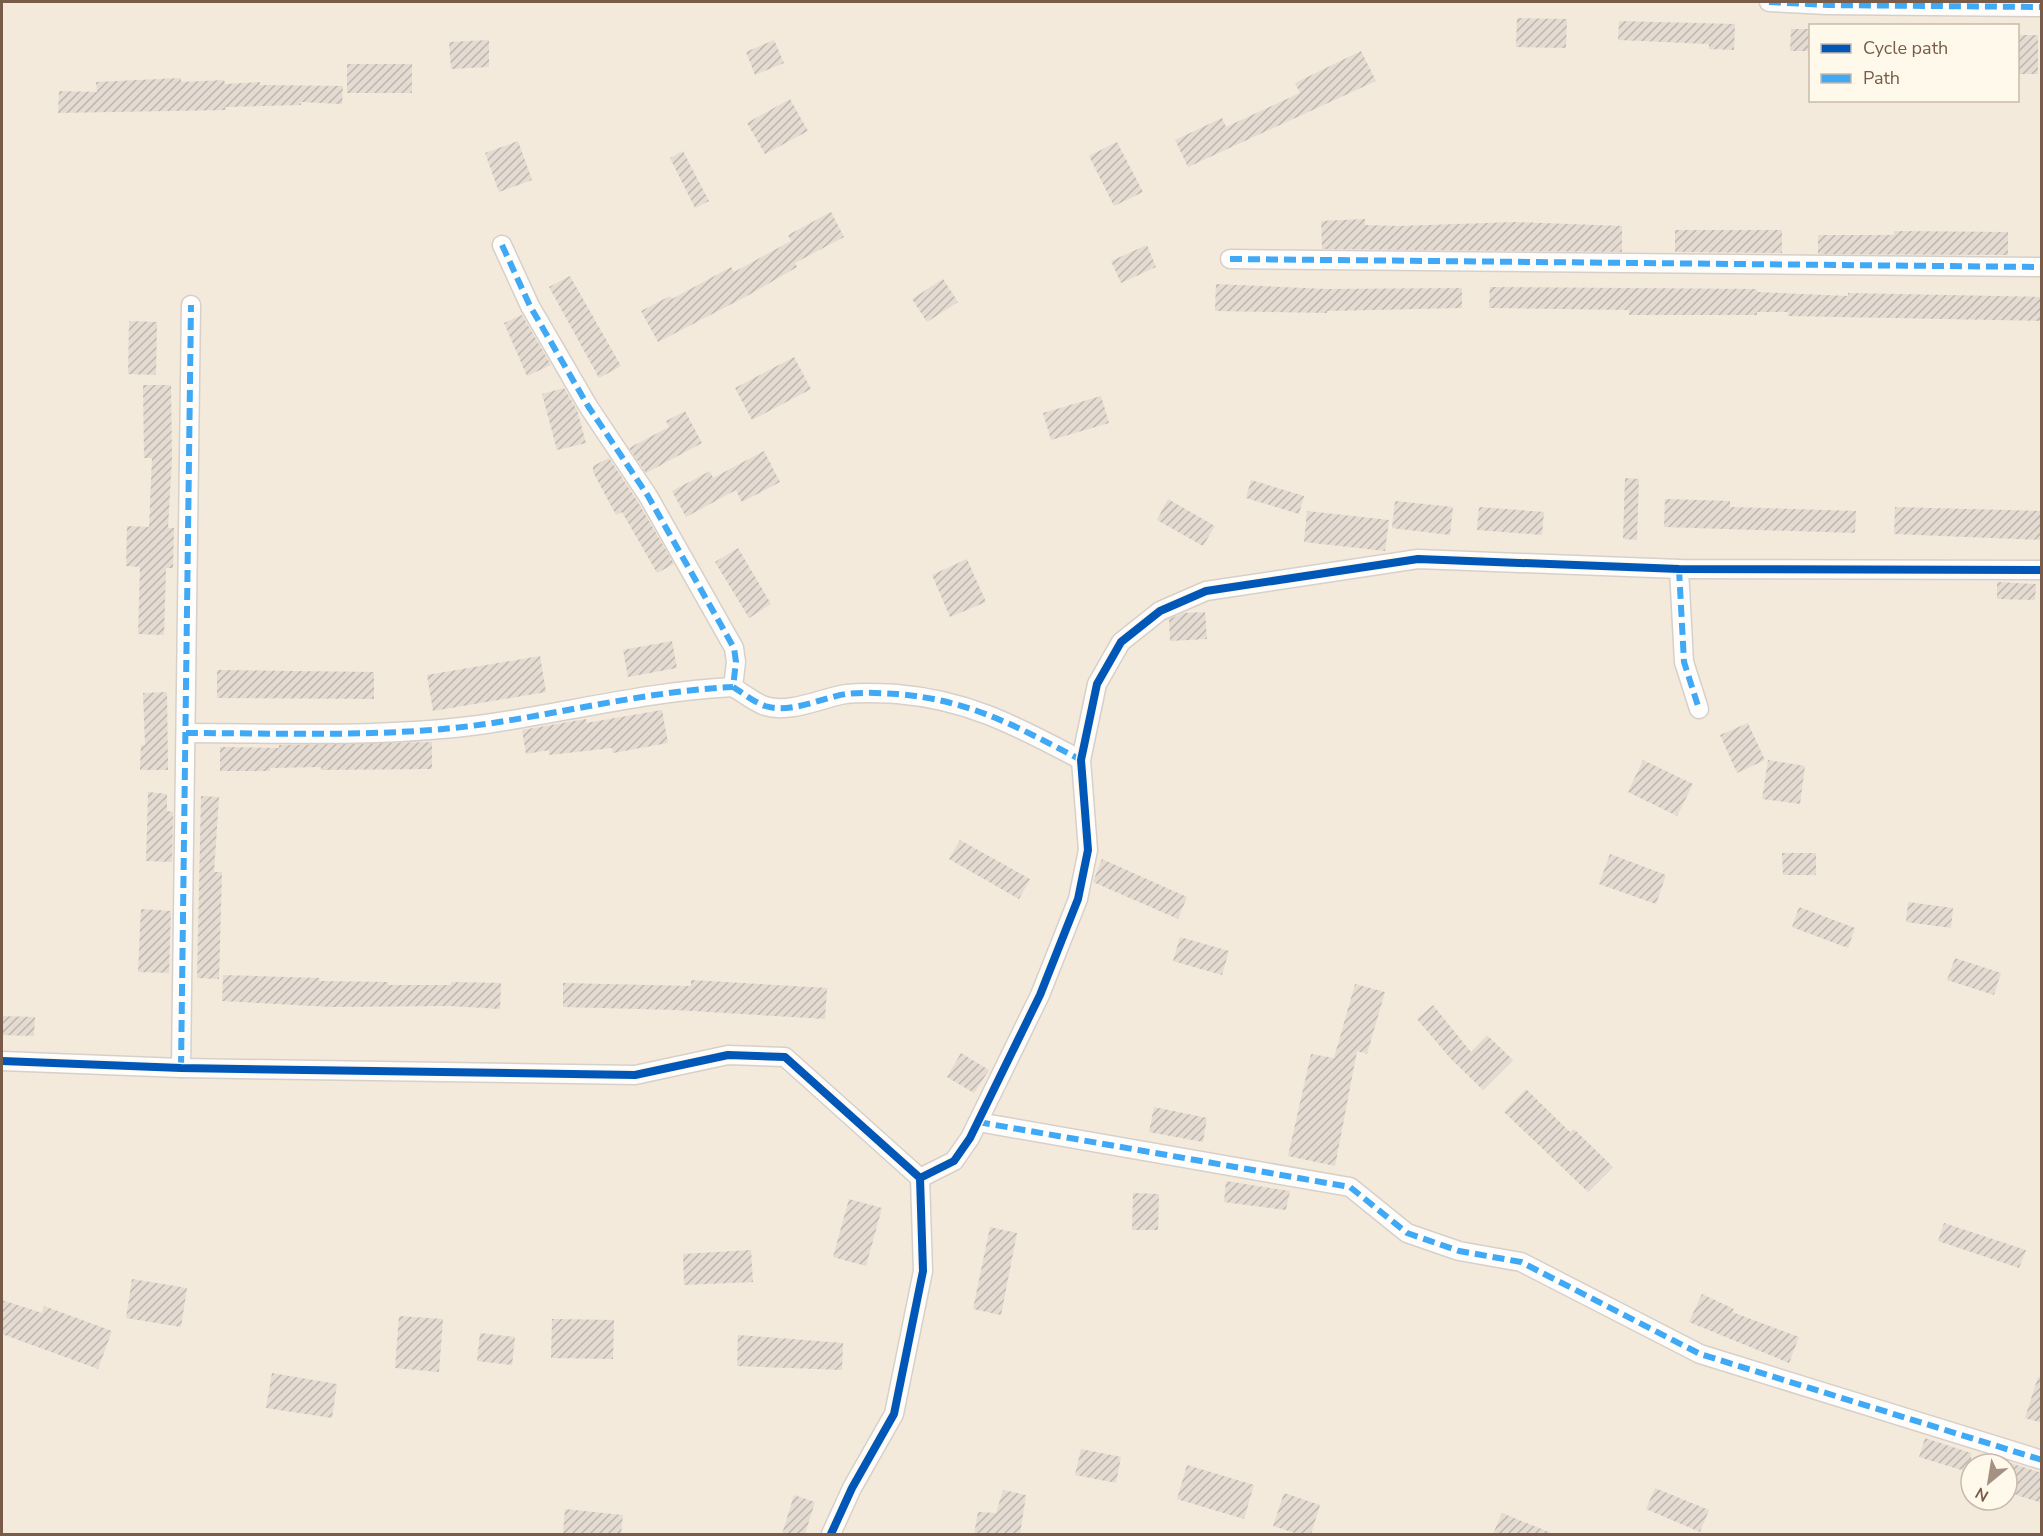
<svg xmlns="http://www.w3.org/2000/svg" width="2043" height="1536" font-family="'Nunito Sans',sans-serif">
  <defs>
    <pattern id="building-hatch" width="6" height="6" patternUnits="userSpaceOnUse" patternTransform="scale(1.5)"><rect width="6" height="6" fill="#e4dcd2"/><path d="M-1 1l2-2M0 6l6-6M5 7l2-2" fill="none" stroke="#beb6ac"/></pattern>
  </defs>
  <rect width="100%" height="100%" fill="#f7f3eb"/>
  <path fill="#f3eadb" fill-rule="evenodd" d="M2 2H2041V1534H2ZM1810 26H2018V100H1810ZM1971 1464H2007V1500H1971Z"/>
  <g fill="url(#building-hatch)">
    <polygon points="1517,18 1567,19 1566,48 1516,47"/>
    <polygon points="1619,21 1735,24 1734,50 1709,49 1709,44 1618,40"/>
    <polygon points="1791,29 1810,29 1810,51 1790,51"/>
    <rect x="2018" y="35" width="20" height="39"/>
    <polygon points="489,40 489,67 451,69 449,42"/>
    <polygon points="774,40 784,63 755,75 746,52"/>
    <polygon points="1361,51 1376,81 1188,167 1175,140 1222,118 1226,127 1300,93 1295,83"/>
    <rect x="347" y="64" width="65" height="29"/>
    <polygon points="181,78 181,82 224,80 225,84 260,82 260,85 343,86 342,104 301,102 301,105 225,107 226,110 58,113 59,91 97,92 96,82"/>
    <polygon points="790,99 808,131 765,154 747,123"/>
    <polygon points="518,141 532,180 499,192 485,153"/>
    <polygon points="1117,142 1143,192 1114,206 1089,156"/>
    <polygon points="683,151 709,201 695,208 670,158"/>
    <polygon points="831,212 844,237 795,263 797,267 747,296 658,342 641,311 670,296 672,299 731,267 734,272 791,241 788,235"/>
    <polygon points="1365,219 1365,225 1398,226 1516,222 1622,226 1622,252 1322,249 1321,221"/>
    <polygon points="1675,230 1782,230 1782,253 1675,252"/>
    <polygon points="1894,231 2008,232 2008,255 1818,254 1818,235 1894,235"/>
    <polygon points="1147,245 1156,267 1121,283 1111,261"/>
    <polygon points="570,276 621,366 599,378 549,287"/>
    <polygon points="943,279 958,302 927,322 912,299"/>
    <polygon points="1216,284 1327,289 1462,288 1462,308 1327,311 1327,313 1215,311"/>
    <polygon points="1490,287 1757,289 1757,292 1848,296 1848,293 2042,297 2042,321 1788,316 1788,312 1757,312 1757,315 1629,315 1629,310 1489,308"/>
    <polygon points="522,315 551,365 527,376 504,323"/>
    <polygon points="129,321 157,322 156,375 128,374"/>
    <polygon points="794,357 811,389 752,420 735,388"/>
    <polygon points="143,385 171,385 172,458 168,528 174,528 173,568 166,568 164,635 138,634 140,567 126,566 127,526 149,527 152,458 144,458"/>
    <polygon points="564,388 577,410 586,443 557,450 542,394"/>
    <polygon points="1101,396 1109,423 1051,440 1043,413"/>
    <polygon points="685,411 702,443 646,473 629,448 669,427 666,421"/>
    <polygon points="764,451 780,482 742,502 736,490 686,517 672,491 710,471 713,478"/>
    <polygon points="609,458 638,502 674,564 657,573 622,512 616,515 593,472 593,466"/>
    <polygon points="1625,478 1639,479 1637,540 1623,539"/>
    <polygon points="1251,480 1304,496 1299,514 1246,498"/>
    <polygon points="1168,499 1215,526 1203,546 1157,520"/>
    <polygon points="1665,499 1730,501 1730,507 1856,511 1855,533 1664,527"/>
    <polygon points="1395,501 1453,507 1450,535 1392,528"/>
    <polygon points="1479,507 1544,512 1542,535 1477,530"/>
    <polygon points="1895,507 2042,511 2042,540 1894,534"/>
    <polygon points="1307,511 1389,520 1385,551 1304,542"/>
    <polygon points="738,548 771,604 749,618 715,562"/>
    <polygon points="967,559 986,602 950,617 932,575"/>
    <polygon points="1997,582 2036,584 2035,600 1997,599"/>
    <polygon points="1205,612 1207,639 1170,641 1169,619 1184,613"/>
    <polygon points="672,641 677,668 628,677 623,650"/>
    <polygon points="540,656 546,692 433,711 427,675"/>
    <polygon points="217,670 374,672 374,699 217,698"/>
    <polygon points="167,692 168,770 140,770 141,745 145,745 143,693"/>
    <polygon points="662,710 668,743 613,753 612,748 549,755 549,750 526,754 522,730 586,719 586,723"/>
    <polygon points="1748,723 1765,760 1737,773 1720,735"/>
    <polygon points="432,742 432,769 321,770 321,767 270,768 270,771 220,771 220,747 279,748 279,745"/>
    <polygon points="1643,760 1693,784 1677,816 1628,792"/>
    <polygon points="1768,760 1805,766 1800,804 1762,799"/>
    <polygon points="148,792 167,794 167,811 173,812 172,862 146,861"/>
    <polygon points="201,796 219,797 214,872 222,872 219,979 197,978"/>
    <polygon points="960,840 1030,879 1019,899 949,859"/>
    <polygon points="1782,853 1816,853 1816,875 1783,875"/>
    <polygon points="1610,854 1666,875 1656,904 1599,884"/>
    <polygon points="1102,859 1187,897 1178,919 1093,882"/>
    <polygon points="1908,902 1953,908 1951,928 1906,922"/>
    <polygon points="1799,907 1855,928 1848,948 1792,927"/>
    <polygon points="141,909 171,911 169,973 138,972"/>
    <polygon points="1180,937 1229,951 1222,975 1173,961"/>
    <polygon points="1955,958 2001,973 1994,995 1947,980"/>
    <polygon points="223,975 320,978 319,981 388,982 388,985 451,985 451,982 501,983 500,1009 450,1006 332,1007 222,1001"/>
    <polygon points="691,980 827,988 825,1019 676,1010 563,1007 563,983 691,986"/>
    <polygon points="1355,984 1385,992 1367,1054 1357,1051 1335,1166 1288,1156 1311,1054 1334,1058"/>
    <polygon points="1433,1005 1471,1052 1487,1035 1513,1060 1483,1090 1450,1058 1417,1019"/>
    <polygon points="2,1016 35,1017 34,1036 2,1035"/>
    <polygon points="961,1053 989,1070 974,1093 947,1077"/>
    <polygon points="1526,1089 1570,1132 1574,1129 1613,1167 1588,1192 1504,1112"/>
    <polygon points="1154,1107 1207,1118 1203,1142 1149,1132"/>
    <polygon points="1226,1181 1290,1191 1286,1210 1224,1202"/>
    <polygon points="1133,1193 1159,1194 1158,1230 1132,1230"/>
    <polygon points="849,1199 882,1208 866,1266 833,1257"/>
    <polygon points="1944,1223 2026,1250 2019,1268 1938,1241"/>
    <polygon points="990,1227 1017,1233 1001,1315 973,1309"/>
    <polygon points="751,1250 753,1282 684,1285 683,1254"/>
    <polygon points="132,1279 187,1288 181,1327 126,1318"/>
    <polygon points="1702,1294 1734,1309 1732,1312 1799,1337 1789,1363 1689,1322"/>
    <polygon points="2,1300 42,1313 44,1306 112,1331 98,1369 2,1334"/>
    <polygon points="399,1316 443,1319 439,1372 395,1368"/>
    <polygon points="552,1319 614,1320 613,1359 551,1358"/>
    <polygon points="480,1333 515,1337 512,1365 477,1361"/>
    <polygon points="738,1335 843,1343 842,1370 737,1366"/>
    <polygon points="272,1373 337,1384 332,1418 266,1408"/>
    <polygon points="2038,1377 2042,1377 2042,1423 2025,1418"/>
    <polygon points="1925,1438 1971,1453 1971,1473 1919,1457"/>
    <polygon points="1081,1449 1121,1457 1116,1483 1075,1475"/>
    <polygon points="2007,1462 2042,1473 2042,1503 2007,1492"/>
    <polygon points="1187,1465 1254,1485 1244,1519 1177,1499"/>
    <polygon points="1655,1488 1709,1510 1700,1532 1646,1509"/>
    <polygon points="1003,1490 1026,1495 1020,1534 974,1534 978,1512 996,1513"/>
    <polygon points="1284,1493 1320,1505 1311,1534 1298,1534 1273,1526"/>
    <polygon points="794,1495 815,1502 805,1534 782,1534"/>
    <polygon points="565,1509 623,1515 621,1534 563,1534"/>
    <polygon points="1502,1513 1554,1534 1493,1534"/>
  </g>
  <g fill="none" stroke-linecap="round" stroke-linejoin="round">
    <g stroke="#d7d0c9" stroke-width="21">
      <g id="minor">
        <polyline points="1769,2 1827,5 2042,7"/>
        <path d="M502 245 530 306 588 406 648 496 734 648 736 662 733 687C743 693 754 702 765 706 791 714 821 698 846 694 862 692 881 693 897 694 970 700 1018 727 1081 760"/>
        <polyline points="1230,259 2042,267"/>
        <polyline points="1679,569 1684,662 1699,709"/>
        <path d="M186 733C285 733 387 738 486 724 568 712 650 691 733 687"/>
        <polyline points="2,1061 181,1068 635,1075 728,1055 785,1057 920,1178 923,1271 894,1414 852,1488 831,1534"/>
        <polyline points="181,1068 191,305"/>
        <polyline points="978,1122 1350,1187 1407,1233 1459,1251 1521,1262 1700,1354 2042,1460"/>
        <polyline points="920,1178 954,1161 970,1138 1040,995 1078,899 1088,850 1081,760 1097,684 1121,642 1160,611 1206,591 1418,559 1679,569 2042,570"/>
      </g>
    </g>
    <use href="#minor" stroke="#fefdfc" stroke-width="18"/>
    <g stroke="#3fa9f5" stroke-width="6" stroke-dasharray="12 6" stroke-linecap="butt">
      <polyline points="1769,2 1827,5 2042,7"/>
      <path d="M502 245 530 306 588 406 648 496 734 648 736 662 733 687C743 693 754 702 765 706 791 714 821 698 846 694 862 692 881 693 897 694 970 700 1018 727 1081 760"/>
      <polyline points="1230,259 2042,267"/>
      <polyline points="1679,569 1684,662 1699,709"/>
      <path d="M186 733C285 733 387 738 486 724 568 712 650 691 733 687"/>
      <polyline points="181,1068 191,305"/>
      <polyline points="978,1122 1350,1187 1407,1233 1459,1251 1521,1262 1700,1354 2042,1460"/>
    </g>
    <g stroke="#fff9ec" stroke-width="11">
      <g id="cycleway">
        <polyline points="2,1061 181,1068 635,1075 728,1055 785,1057 920,1178 923,1271 894,1414 852,1488 831,1534"/>
        <polyline points="920,1178 954,1161 970,1138 1040,995 1078,899 1088,850 1081,760 1097,684 1121,642 1160,611 1206,591 1418,559 1679,569 2042,570"/>
      </g>
    </g>
    <use href="#cycleway" stroke="#0057b8" stroke-width="8"/>
  </g>
  <rect width="2043" height="1536" fill="none" stroke="#785c49" stroke-width="6"/>
  <rect x="1809" y="24" width="210" height="78" fill="#fff9ec" stroke="#c9baab" stroke-width="1.5"/>
  <rect x="1821" y="44" width="30" height="9" fill="#0057b8" stroke="#c9baab" stroke-width="1.5"/>
  <text x="1863" y="54" font-size="18" fill="#785c49">Cycle path</text>
  <rect x="1821" y="74" width="30" height="9" fill="#3fa9f5" stroke="#c9baab" stroke-width="1.5"/>
  <text x="1863" y="84" font-size="18" fill="#785c49">Path</text>
  <g transform="translate(1989 1482) rotate(210)"><circle r="28" fill="#fff9ec" stroke="#c9baab" stroke-width="1.5"/>
  <path d="M0-4.5L10 22L0 15L-10 22Z" fill="#a49182"/>
  <text y="-9" font-size="16" font-weight="bold" text-anchor="middle" fill="#785c49">N</text>
  </g>
</svg>
